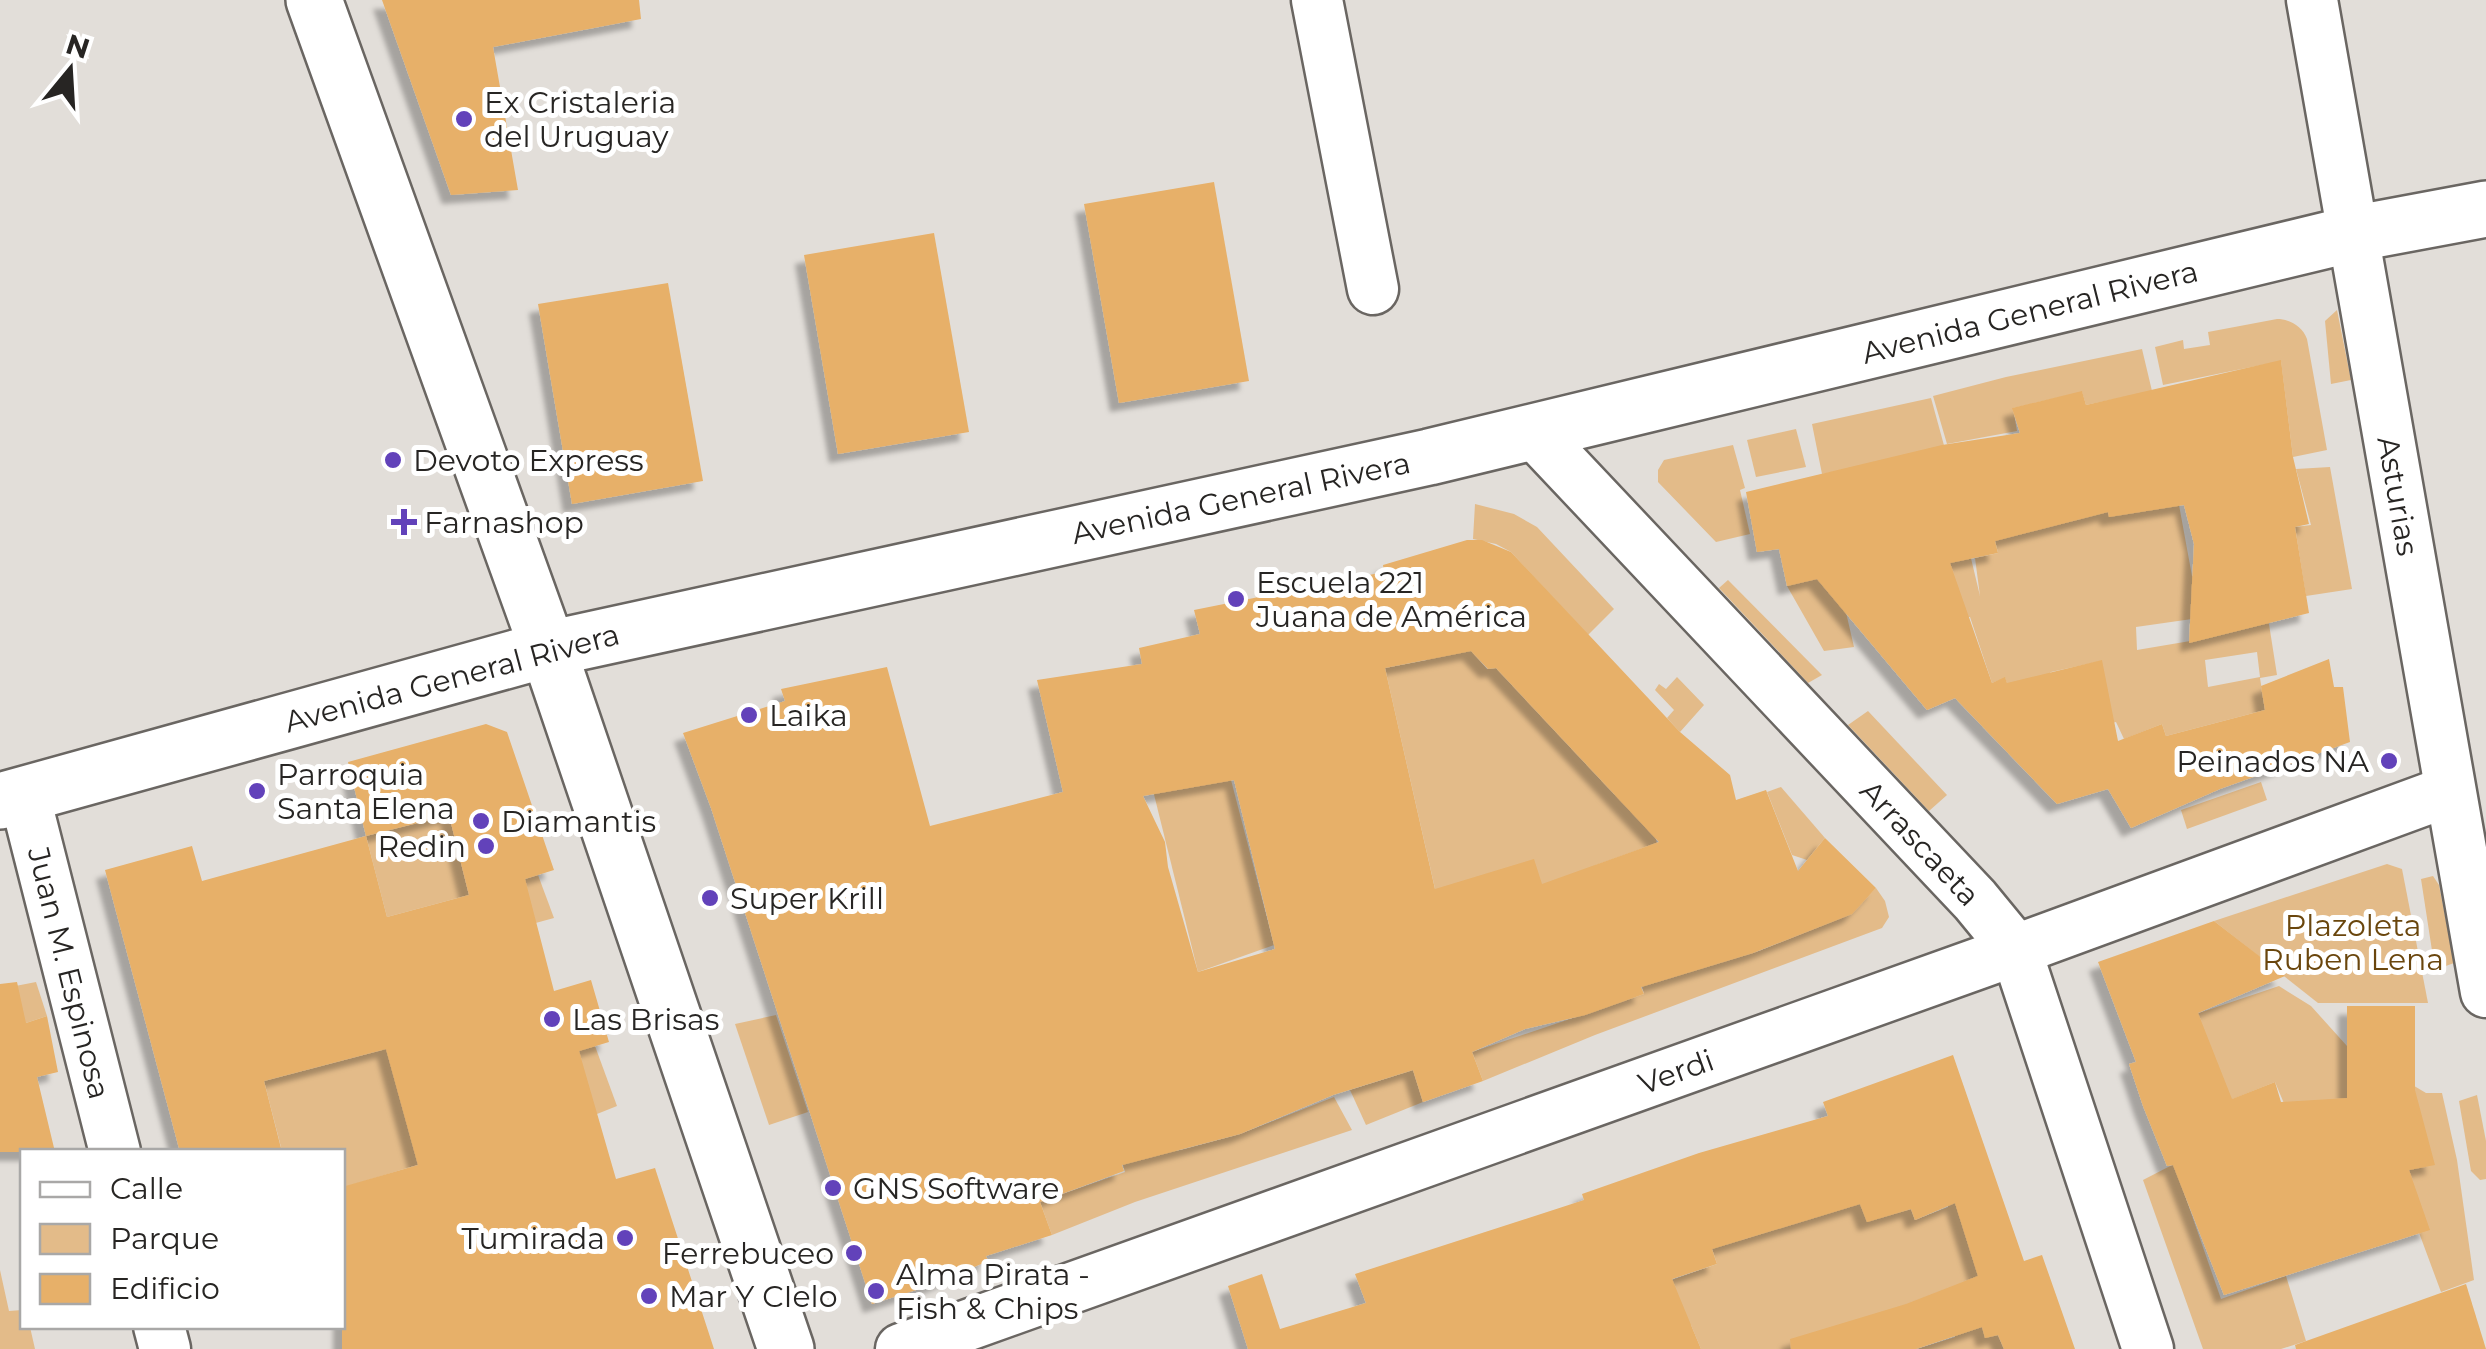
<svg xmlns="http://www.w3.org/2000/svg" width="2486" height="1349" font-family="Montserrat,sans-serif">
  <defs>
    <filter id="shadow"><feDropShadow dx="-9" dy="9" stdDeviation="2.5" flood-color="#0004"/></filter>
  </defs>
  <rect width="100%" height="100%" fill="#e2ded9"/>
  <g fill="#e3bb89" fill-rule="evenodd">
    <polygon points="2337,310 2351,380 2331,384 2325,321"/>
    <path d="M2277 319C2290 319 2303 327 2307 339L2327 450 2293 457 2281 361 2163 385 2155 347 2183 340 2184 349 2210 345 2208 332Z"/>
    <polygon points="2142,349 2152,391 2086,405 2082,392 2013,408 2017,431 1947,444 1933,396 2006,377"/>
    <polygon points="1931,398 1945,449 1822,474 1812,424"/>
    <polygon points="1796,429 1806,467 1756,477 1747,440"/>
    <polygon points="1733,445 1745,488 1740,490 1750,534 1716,542 1658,482 1658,470 1664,460"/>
    <polygon points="2330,467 2352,589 2306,596 2295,527 2311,525 2296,469"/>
    <path d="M2104 494 2109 516 2177 494 2192 576 2266 605 2277 675 2260 678 2265 710 2166 736 2162 724 2124 739 2116 722 2099 726 2101 661 2051 672 2014 703 2005 678 1992 683 1970 617H1918L1842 595 1854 647 1824 651 1787 586 1958 504 1980 596 1975 558 1998 553 1994 537 2080 519 2078 497ZM2199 618 2202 639 2137 650 2136 627ZM2257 652 2260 677 2208 687 2205 660Z"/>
    <polygon points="1475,504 1514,514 1537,527 1614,609 1588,635 1511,552 1496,544 1473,539"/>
    <polygon points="1728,580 1822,675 1808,683 1719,588"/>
    <polygon points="1460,638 1487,669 1496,668 1614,794 1649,816 1657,843 1596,865 1606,903 1436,893 1385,668 1427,660 1426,642"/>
    <polygon points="1677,677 1704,705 1680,732 1667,718 1674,710 1655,690 1659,684 1666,689"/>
    <polygon points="1868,711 1947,795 1929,811 1848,725"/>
    <polygon points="1140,738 1231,780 1274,945 1198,972"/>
    <polygon points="2261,782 2267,800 2187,829 2181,810"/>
    <polygon points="1781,787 1825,838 1807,860 1792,855 1767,792"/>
    <polygon points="449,815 469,895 387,917 366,836"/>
    <polygon points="2387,864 2402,869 2428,1003 2318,1003 2214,921"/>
    <polygon points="538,875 554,918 502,932 484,891"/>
    <polygon points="2433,876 2439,885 2454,963 2435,970 2421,879"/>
    <polygon points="1876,888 1885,901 1889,917 1882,928 1595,1035 1483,1081 1472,1052 1644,994 1642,986 1759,951 1851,914"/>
    <polygon points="398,962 444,1157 348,1186 343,1249 342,1152 282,1151 264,1081 382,1050 370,1007"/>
    <polygon points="36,982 47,1016 23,1024 0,989"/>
    <polygon points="2279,986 2311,1006 2347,1046 2426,1093 2442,1093 2457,1160 2474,1280 2441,1292 2418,1230 2408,1170 2416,1094 2327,1206 2275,1082 2218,1105 2187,1017"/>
    <polygon points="776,1015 808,1112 769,1125 735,1024"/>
    <polygon points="595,1046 617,1106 597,1114 528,1065"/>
    <polygon points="1413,1070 1423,1102 1366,1125 1350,1090"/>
    <polygon points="2477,1095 2486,1141 2486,1179 2480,1180 2471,1171 2459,1101"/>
    <polygon points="1334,1097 1352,1130 1135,1202 1052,1235 1040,1202 1125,1172 1121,1158 1181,1150 1240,1134"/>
    <polygon points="2174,1164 2221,1299 2286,1276 2306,1341 2281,1349 2203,1349 2143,1180"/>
    <polygon points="1951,1192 1995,1271 1970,1281 1985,1337 1998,1335 2004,1349 1917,1349 1955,1337 1938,1292 1831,1349 1701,1349 1691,1325 1683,1328 1660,1284 1717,1264 1707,1234 1741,1240 1860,1203 1867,1221 1911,1209 1915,1220 1948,1207"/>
    <polygon points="0,1270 9,1311 22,1310 22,1326 30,1327 35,1349 0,1349"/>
  </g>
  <g fill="#e7b069" fill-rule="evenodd" filter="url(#shadow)">
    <polygon points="382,0 639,0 641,19 493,47 518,190 451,195"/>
    <polygon points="1214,182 1249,381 1119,403 1084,204"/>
    <polygon points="934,233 969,432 838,454 804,255"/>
    <polygon points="668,283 703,481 572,504 538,304"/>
    <polygon points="2281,360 2293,457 2309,524 2295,527 2309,613 2189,643 2194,544 2184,505 2109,517 2108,512 1995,541 1998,553 1950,563 1992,683 2005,677 2007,683 2102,660 2118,741 2162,724 2166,736 2265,710 2261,686 2329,659 2334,687 2343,687 2350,742 2220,789 2131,828 2108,789 2057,804 1955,698 1927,710 1817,579 1787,586 1779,549 1757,552 1746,492 1942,445 2020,433 2012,408 2082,391 2086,405"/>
    <path d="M1467 540H1482L1511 552 1680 732 1730 775 1736 800 1766 790 1798 871 1825 838 1876 888 1852 914 1753 953 1641 987 1644 994 1585 1015 1525 1029 1472 1052 1483 1081 1423 1102 1413 1070 1333 1095 1240 1134 1122 1165 1124 1171 1040 1202 1052 1235 986 1256 988 1261 935 1284 872 1304 711 808 683 733 785 701 781 689 887 667 930 826 1063 792 1037 680 1142 664 1139 648 1200 634 1194 610 1384 572 1383 565ZM1471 651 1488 669 1496 668 1659 842 1542 884 1534 859 1435 889 1385 668ZM1234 780 1275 949 1198 972 1168 867 1165 842 1143 796Z"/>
    <path d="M486 724 507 732 554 870 525 879 554 991 591 980 609 1042 579 1051 616 1179 655 1168 714 1349H342V1187L418 1165 386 1049 264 1081 282 1152H180L105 870 192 846 202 881 366 836 348 762ZM449 815 469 895 387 917 366 836Z"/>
    <polygon points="2214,921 2285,976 2198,1013 2232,1099 2275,1082 2281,1102 2347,1098 2347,1006 2415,1006 2415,1090 2435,1165 2409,1170 2430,1230 2224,1295 2173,1165 2167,1166 2143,1106 2129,1064 2136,1062 2098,962"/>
    <polygon points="17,982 26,1023 47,1016 58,1072 37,1077 55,1152 0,1152 0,984"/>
    <polygon points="1953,1055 2024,1261 2042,1255 2075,1349 2004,1349 1998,1335 1985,1338 1982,1327 1916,1349 1791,1349 1790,1339 1906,1304 1978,1276 1955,1203 1915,1220 1911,1209 1867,1222 1860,1204 1712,1249 1717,1264 1672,1279 1701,1349 1248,1349 1228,1286 1262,1274 1280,1329 1366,1303 1355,1274 1584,1200 1582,1194 1699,1153 1828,1116 1823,1102"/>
    <polygon points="2466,1284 2486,1349 2296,1349 2295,1345"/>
  </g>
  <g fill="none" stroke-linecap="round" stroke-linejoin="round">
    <g stroke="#6a6662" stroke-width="55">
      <g id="street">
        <polyline points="1317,0 1373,289"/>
        <polyline points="2312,0 2486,992"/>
        <polyline points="1534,433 1975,900 2016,950 2148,1349"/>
        <polyline points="24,794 115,1152"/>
        <polyline points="159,1326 165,1349"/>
        <polyline points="901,1349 2016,950 2449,791"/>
      </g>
    </g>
    <g stroke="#6a6662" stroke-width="60">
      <g id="secondary">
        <polyline points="314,0 548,649 786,1349"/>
        <polyline points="0,801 548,649 1429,457 2352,234 2486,209"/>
      </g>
    </g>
    <use href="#street" stroke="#fff" stroke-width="50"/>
    <use href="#secondary" stroke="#fff" stroke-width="55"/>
  </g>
  <g fill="#6242ba" stroke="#fff" stroke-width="4">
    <circle cx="464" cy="119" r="10"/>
    <circle cx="393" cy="460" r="10"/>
    <path d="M399 507h10v10h10v10h-10v10h-10v-10h-10v-10h10z"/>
    <circle cx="1236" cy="599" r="10"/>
    <circle cx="749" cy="715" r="10"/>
    <circle cx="2389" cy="761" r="10"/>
    <circle cx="257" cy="791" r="10"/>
    <circle cx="481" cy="821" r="10"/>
    <circle cx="486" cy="846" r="10"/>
    <circle cx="710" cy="898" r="10"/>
    <circle cx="552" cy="1019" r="10"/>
    <circle cx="833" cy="1188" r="10"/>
    <circle cx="625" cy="1238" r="10"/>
    <circle cx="854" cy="1253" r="10"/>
    <circle cx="876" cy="1291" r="10"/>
    <circle cx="649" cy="1296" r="10"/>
  </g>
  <g text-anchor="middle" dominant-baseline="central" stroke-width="10" stroke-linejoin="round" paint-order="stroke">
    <g font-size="30" fill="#272523" stroke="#fff" text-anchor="start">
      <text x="484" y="102">Ex Cristaleria<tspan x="484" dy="34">del Uruguay</tspan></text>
      <text x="413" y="460">Devoto Express</text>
      <text x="424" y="522">Farnashop</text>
      <text x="1256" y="582">Escuela 221<tspan x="1256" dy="34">Juana de América</tspan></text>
      <text x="769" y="715">Laika</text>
      <text x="2369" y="761" text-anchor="end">Peinados NA</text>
      <text x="277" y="774">Parroquia<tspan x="277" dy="34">Santa Elena</tspan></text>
      <text x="501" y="821">Diamantis</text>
      <text x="466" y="846" text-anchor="end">Redin</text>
      <text x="730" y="898">Super Krill</text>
      <text x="572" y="1019">Las Brisas</text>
      <text x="853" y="1188">GNS Software</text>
      <text x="605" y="1238" text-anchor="end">Tumirada</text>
      <text x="834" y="1253" text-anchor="end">Ferrebuceo</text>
      <text x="896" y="1274">Alma Pirata -<tspan x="896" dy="34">Fish &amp; Chips</tspan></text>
      <text x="669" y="1296">Mar Y CIelo</text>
    </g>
    <g font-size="30" fill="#272523" stroke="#fff">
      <text transform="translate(2030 312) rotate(-14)">Avenida General Rivera</text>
      <text transform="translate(2398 496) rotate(80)">Asturias</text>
      <text transform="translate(1241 498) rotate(-12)">Avenida General Rivera</text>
      <text transform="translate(452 678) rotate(-15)">Avenida General Rivera</text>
      <text transform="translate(1920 843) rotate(47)">Arrascaeta</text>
      <text transform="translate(69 973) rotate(76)">Juan M. Espinosa</text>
      <text transform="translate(1676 1072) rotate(-20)">Verdi</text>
    </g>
    <g font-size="30" fill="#6a460d" stroke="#fff">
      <text x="2353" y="925">Plazoleta<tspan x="2353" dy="34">Ruben Lena</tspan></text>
    </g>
  </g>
  <rect x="20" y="1149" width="325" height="180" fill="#ffffff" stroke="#a9a8a7" stroke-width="2.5"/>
  <rect x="40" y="1182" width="50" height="15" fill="#ffffff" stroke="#a9a8a7" stroke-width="2.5"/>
  <text x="110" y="1199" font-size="30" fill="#272523">Calle</text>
  <rect x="40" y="1224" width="50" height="30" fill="#e3bb89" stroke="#a9a8a7" stroke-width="2.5"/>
  <text x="110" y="1249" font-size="30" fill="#272523">Parque</text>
  <rect x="40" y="1274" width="50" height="30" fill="#e7b069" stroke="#a9a8a7" stroke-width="2.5"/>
  <text x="110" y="1299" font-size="30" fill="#272523">Edificio</text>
  <g transform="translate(70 70) rotate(18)" stroke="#ffffff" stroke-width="8" paint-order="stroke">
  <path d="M0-8L18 38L0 25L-18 38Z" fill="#272523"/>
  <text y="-15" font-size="28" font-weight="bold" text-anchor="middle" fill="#272523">N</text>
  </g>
</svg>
